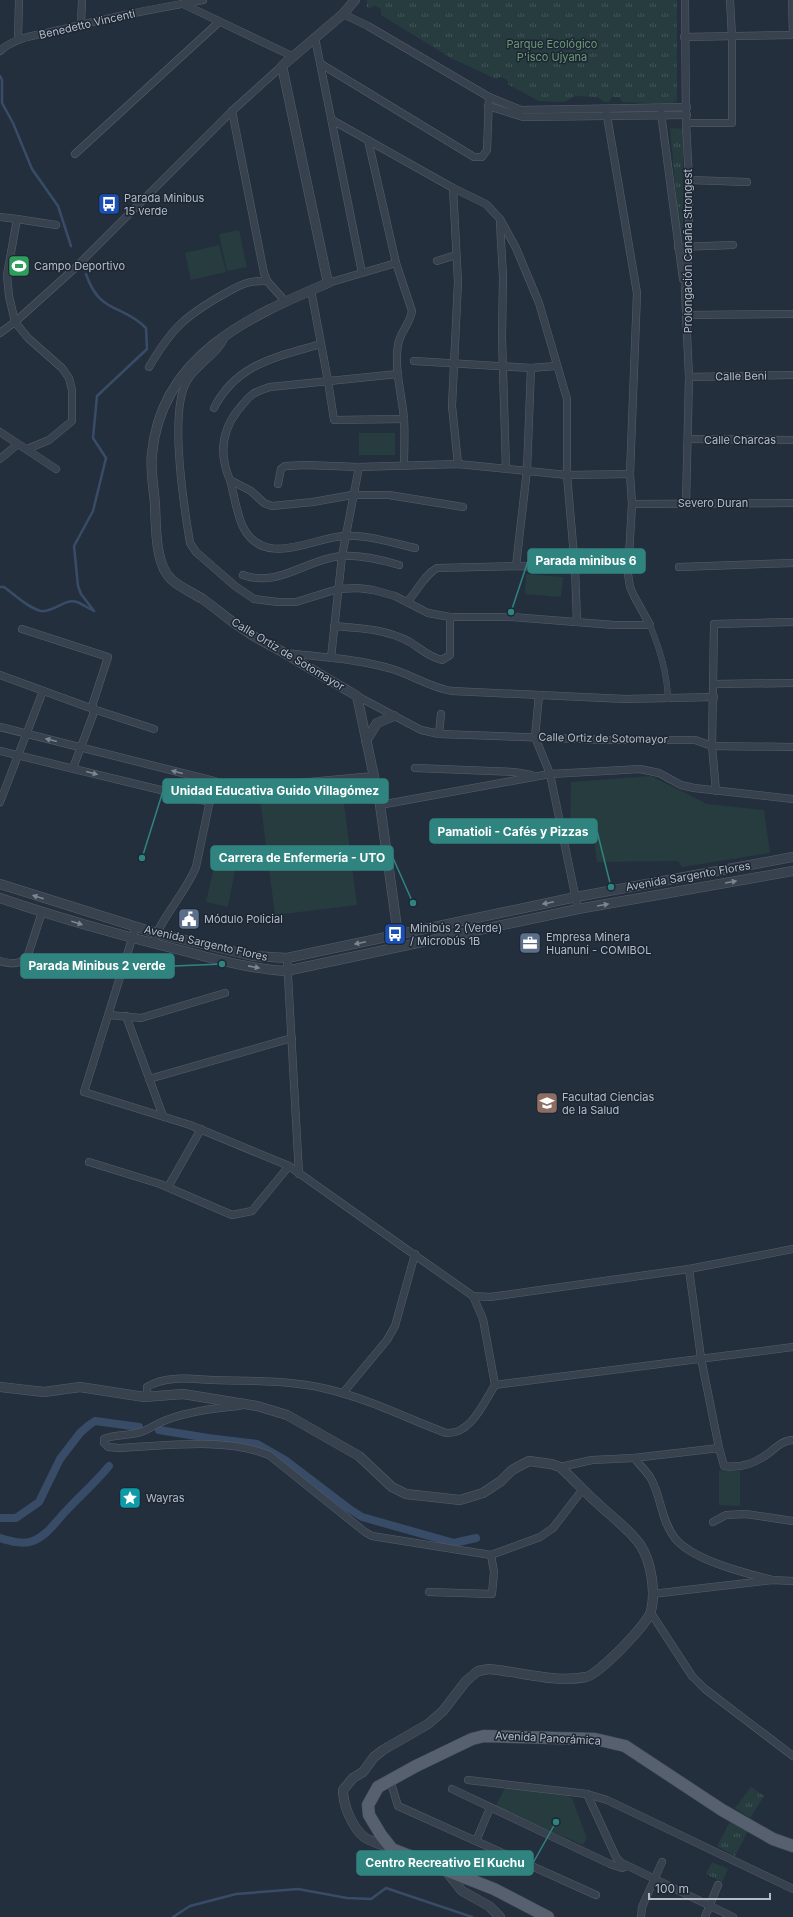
<svg xmlns="http://www.w3.org/2000/svg" width="793" height="1917" font-family="Inter,sans-serif">
  <defs>
    <pattern id="park-tufts" width="24" height="20" patternUnits="userSpaceOnUse"><rect width="24" height="20" fill="#263c3f"/><path d="M3 7l-1-3M5 7V3M7 7l1-3M15 17l-1-3M17 17v-4M19 17l1-3" fill="none" stroke="#435659"/></pattern>
  </defs>
  <rect width="100%" height="100%" fill="#242f3e"/>
  <g fill="#263c3f">
    <polygon points="239,230 247,267 227,271 219,234"/>
    <polygon points="219,245 226,272 191,280 185,253"/>
    <rect x="359" y="433" width="36" height="22"/>
    <polygon points="526,574 563,577 561,597 525,594"/>
    <polygon points="651,776 707,804 764,810 770,853 682,867 678,861 597,862 593,833 570,835 571,782"/>
    <polygon points="341,781 357,905 275,915 259,791"/>
    <polygon points="214,866 235,870 228,907 206,902"/>
    <polygon points="719,1470 740,1471 740,1506 719,1505"/>
    <polygon points="506,1786 555,1790 572,1798 587,1838 583,1845 495,1807"/>
  </g>
  <g fill="url(#park-tufts)">
    <polygon points="367,0 677,0 677,101 670,104 622,102 619,97 612,97 609,102 605,102 597,97 576,96 564,102 539,101 509,85 507,80 501,77 496,79 451,58 381,15 381,9 375,6 370,8 367,7"/>
    <polygon points="670,128 683,129 683,237 680,236"/>
    <polygon points="751,1787 764,1796 750,1818 735,1808"/>
    <polygon points="730,1822 748,1831 735,1856 717,1846"/>
    <polygon points="712,1862 728,1869 722,1882 706,1874"/>
  </g>
  <g fill="none" stroke-linecap="round" stroke-linejoin="round">
    <g stroke="#394c67" stroke-width="2.5">
      <polyline points="0,76 2,80 2,103 13,123 32,169 58,206 71,246"/>
      <path d="M86 274C100 315 121 303 146 328L147 349 97 396 93 438 106 458 93 511 74 546 78 586 81 594 94 611"/>
      <path d="M0 587H4C15 595 28 608 41 611 54 613 64 598 77 602 82 604 88 608 94 611"/>
      <polyline points="173,1917 190,1906 236,1894 298,1889 347,1898 371,1899 386,1888 472,1917"/>
    </g>
    <g stroke="#394c67" stroke-width="8">
      <polyline points="159,1430 208,1438 257,1444 285,1460 348,1508 362,1517 454,1543 476,1538"/>
      <polyline points="0,1518 16,1518 39,1502 60,1459 80,1433 89,1425 95,1421 139,1427"/>
      <path d="M0 1538C10 1541 23 1545 33 1541 48 1535 56 1521 67 1510 81 1495 96 1482 109 1466"/>
    </g>
    <g stroke="#565f6c" stroke-width="6">
      <path id="pedestrian" d="M650 625C660 650 667 672 668 699"/>
    </g>
    <g stroke="#565f6c" stroke-width="8">
      <g id="minor">
        <polyline points="685,0 686,123 689,180 689,246 685,291 689,377 686,503"/>
        <polyline points="792,0 793,35"/>
        <polyline points="183,4 294,57"/>
        <polyline points="343,14 368,26 489,97 521,110 687,107"/>
        <polyline points="81,24 82,0"/>
        <polyline points="684,37 793,35"/>
        <polyline points="315,38 362,273"/>
        <polyline points="18,40 19,0"/>
        <path d="M0 51C16 36 40 35 60 30 107 17 155 9 203 0"/>
        <polyline points="321,64 474,157 482,157 487,150 489,97"/>
        <polyline points="488,106 523,117 687,115"/>
        <polyline points="606,110 637,293 630,474 632,504 628,574 630,587 634,596 650,625"/>
        <polyline points="232,111 264,273 267,281 285,301"/>
        <polyline points="661,113 683,279"/>
        <polyline points="332,120 453,188 486,204 500,219 516,248 539,303 567,399 567,475 575,568 577,622"/>
        <polyline points="686,123 732,123 732,37 730,0"/>
        <path d="M368 140 396 263 412 311C410 324 400 332 398 345 394 369 402 395 404 419 405 435 404 450 404 466"/>
        <polyline points="75,154 219,22"/>
        <polyline points="689,180 747,182"/>
        <polyline points="453,188 458,282 452,406 458,464"/>
        <polyline points="0,217 17,219"/>
        <polyline points="500,223 503,277 502,337 506,469"/>
        <polyline points="678,247 733,245"/>
        <polyline points="437,261 456,255"/>
        <polyline points="328,283 396,263"/>
        <polyline points="311,290 328,381 334,420 404,419"/>
        <polyline points="686,315 793,314"/>
        <polyline points="0,333 15,322 9,296 7,275 17,219 56,225"/>
        <path d="M225 337C217 355 197 364 187 381 169 411 184 507 190 543L196 552 235 586 254 599 278 602H296L338 589 358 588 373 590 395 596 428 613 450 617H512L614 625H650"/>
        <polyline points="414,361 531,368 556,366"/>
        <path d="M149 367C172 328 185 316 224 294 240 285 248 280 267 281"/>
        <path d="M398 374 270 387C264 389 257 391 253 394 247 398 243 405 238 410 221 432 219 455 230 480L251 491 264 503 272 506 313 502 352 495H389L463 507"/>
        <polyline points="689,377 793,375"/>
        <path d="M214 408C237 363 277 357 321 344"/>
        <polyline points="0,432 56,469"/>
        <polyline points="688,439 793,440"/>
        <polyline points="27,449 49,440 72,421 72,390 69,378 62,368 28,338 15,322 75,268 232,111 282,66"/>
        <polyline points="0,459 18,444"/>
        <path d="M230 480C234 494 237 515 243 527 264 568 310 539 343 536 366 534 392 543 415 548"/>
        <polyline points="278,484 281,469 285,466 306,465 359,467 458,464 567,475 630,474"/>
        <polyline points="632,504 793,503"/>
        <polyline points="516,566 527,470 531,368"/>
        <polyline points="679,567 793,563"/>
        <path d="M243 575C278 588 307 559 341 556 360 555 382 560 399 565"/>
        <path d="M407 602C417 592 424 575 437 568L516 566 575 568"/>
        <path d="M334 626C360 628 386 629 410 642 421 649 429 657 442 660L450 655V617"/>
        <polyline points="22,629 108,657 93,703 93,715 73,768"/>
        <path d="M286 653C321 657 358 659 392 669 412 675 431 688 452 691L625 699 714 697"/>
        <polyline points="331,658 342,556 359,467"/>
        <polyline points="0,675 93,709 154,729"/>
        <polyline points="714,684 793,683"/>
        <polyline points="539,695 535,737 550,774 578,909"/>
        <polyline points="357,696 421,730 439,734 608,740 695,740 712,746 793,747"/>
        <polyline points="0,727 214,781 231,789 374,776"/>
        <polyline points="439,734 441,714"/>
        <polyline points="0,751 210,802"/>
        <polyline points="415,768 514,772 531,775"/>
        <polyline points="716,791 712,746 714,624 793,622"/>
        <polyline points="0,802 43,691"/>
        <polyline points="380,805 550,774 623,770 640,769 659,773 681,785 694,788 793,799"/>
        <path d="M136 926 84 1092 190 1125 289 1166 416 1256 473 1296 483 1319 495 1385C484 1402 471 1435 446 1433 406 1418 369 1399 327 1389 290 1380 250 1381 212 1380 191 1379 166 1375 147 1387V1397"/>
        <path d="M153 943C162 916 185 894 196 867L214 781"/>
        <polyline points="287,958 299,1174"/>
        <path d="M0 961C11 964 17 965 27 958L42 912"/>
        <polyline points="109,1015 141,1018 225,993"/>
        <polyline points="126,1016 163,1116"/>
        <polyline points="149,1079 292,1038"/>
        <polyline points="89,1162 160,1184 232,1215 252,1211 289,1166"/>
        <polyline points="168,1187 201,1129"/>
        <polyline points="689,1269 701,1358 719,1448"/>
        <polyline points="473,1296 490,1297 689,1269 793,1249"/>
        <polyline points="495,1385 793,1347"/>
        <polyline points="343,1393 387,1340 395,1326 415,1254"/>
        <path d="M239 1406C215 1408 191 1411 169 1419 159 1422 150 1429 141 1432 129 1436 115 1434 104 1439V1443L108 1447 119 1448C166 1446 225 1437 269 1455L365 1532 372 1536 491 1555 540 1537 553 1528 583 1489"/>
        <path d="M634 1458C639 1464 646 1471 650 1477 661 1495 661 1520 674 1537 691 1560 745 1573 772 1580"/>
        <path d="M560 1467 592 1460 634 1458 719 1448 724 1466C738 1468 751 1465 763 1457 773 1451 781 1440 793 1440"/>
        <polyline points="713,1522 726,1515 746,1514 793,1521"/>
        <polyline points="429,1592 492,1594 494,1572 491,1555"/>
        <polyline points="652,1594 772,1580 793,1581"/>
        <polyline points="651,1613 692,1676 705,1689 793,1756"/>
        <polyline points="390,1780 398,1806 596,1895"/>
        <polyline points="468,1780 587,1794 607,1800 793,1889"/>
        <polyline points="452,1789 610,1864 622,1868 627,1866"/>
        <polyline points="587,1794 616,1857 620,1862 733,1917"/>
        <polyline points="476,1841 490,1808"/>
        <polyline points="641,1917 642,1907 662,1862"/>
        <polyline points="705,1917 718,1885"/>
      </g>
    </g>
    <g stroke="#565f6c" stroke-width="10">
      <g id="tertiary">
        <path d="M355 0 343 14 282 66 328 283C248 317 161 356 152 454 150 470 154 489 155 505 156 526 155 564 171 579 180 588 194 593 204 600 218 610 231 622 246 631 258 640 273 646 286 654 309 668 333 682 357 696L380 805 398 935"/>
        <polyline points="366,741 377,723 394,716"/>
        <polyline points="0,884 156,933 253,956 287,958 576,897 793,857"/>
        <path d="M0 898C58 918 116 934 176 949 212 958 249 969 286 971L578 909 793 871"/>
        <path d="M0 1387 44 1392 80 1387 144 1397 183 1394 257 1406 287 1415 359 1456 392 1487 406 1494 460 1500 483 1493 501 1481 512 1470 529 1461 551 1464 560 1467C572 1478 583 1490 595 1501 610 1516 629 1528 641 1546 651 1562 656 1592 651 1611 648 1624 599 1674 586 1677 555 1683 521 1672 489 1669L478 1671 466 1681 443 1711 428 1724 383 1750 374 1757 363 1772 353 1778 343 1790C343 1805 352 1827 364 1837 371 1842 383 1845 391 1848"/>
        <polyline points="446,1871 462,1891 489,1906 500,1917"/>
      </g>
    </g>
    <g stroke="#414a57" stroke-width="13">
      <polyline id="primary" points="548,1917 494,1889 392,1849 381,1835 369,1815 368,1805 378,1787 416,1766 472,1739 484,1736 595,1739 625,1746 722,1810 773,1839 793,1846"/>
    </g>
    <use href="#pedestrian" stroke="#38414e" stroke-width="5.5"/>
    <use href="#minor" stroke="#38414e" stroke-width="7"/>
    <use href="#tertiary" stroke="#38414e" stroke-width="9"/>
    <use href="#primary" stroke="#56606e" stroke-width="12"/>
  </g>
  <defs><path id="oneway-solid" d="M-6-.8H1V-3.2L6.5 0L1 3.2V.8H-6Z"/></defs>
  <g fill="#7c8592">
    <use href="#oneway-solid" transform="translate(51 740) rotate(-166)"/>
    <use href="#oneway-solid" transform="translate(177 772) rotate(-166)"/>
    <use href="#oneway-solid" transform="translate(92 773) rotate(15)"/>
    <use href="#oneway-solid" transform="translate(731 882) rotate(-10)"/>
    <use href="#oneway-solid" transform="translate(38 897) rotate(-162)"/>
    <use href="#oneway-solid" transform="translate(548 903) rotate(168)"/>
    <use href="#oneway-solid" transform="translate(603 905) rotate(-10)"/>
    <use href="#oneway-solid" transform="translate(77 923) rotate(17)"/>
    <use href="#oneway-solid" transform="translate(360 943) rotate(168)"/>
    <use href="#oneway-solid" transform="translate(254 967) rotate(11)"/>
  </g>
  <defs>
    <g id="bus-square" transform="scale(1.15)"><rect x="-9" y="-9" width="18" height="18" rx="4" fill="#1a4fb4" stroke="#1d2633"/><path d="M-5-6H5V4H4V6H2V4H-2V6H-4V4H-5ZM-3.5-4V0h7V-4ZM-3.5 1.2v1.5H-2V1.2ZM2 1.2v1.5H3.5V1.2Z" fill="#fff"/></g>
    <g id="stadium-square" transform="scale(1.15)"><rect x="-9" y="-9" width="18" height="18" rx="4" fill="#2e9e5b" stroke="#1d2633"/><path d="M0-5a6.5 5 0 1 0 0 10a6.5 5 0 1 0 0-10ZM-3.5-1.8h7v3.6h-7Z" fill="#fff"/></g>
    <g id="civic-square" transform="scale(1.15)"><rect x="-9" y="-9" width="18" height="18" rx="4" fill="#5c6f8a" stroke="#1d2633"/><path d="M-.6-6.5H3V-4.5H.6V-3L4-1V1h2V6H-6V1h2V-1L-.6-3ZM-1.2 2.5V6h2.4V2.5Z" fill="#fff"/></g>
    <g id="office-square" transform="scale(1.15)"><rect x="-9" y="-9" width="18" height="18" rx="4" fill="#5c6f8a" stroke="#1d2633"/><path d="M-6-3h4V-5.5h4V-3h4V5H-6ZM-1-4.5V-3h2v-1.5ZM-6 0V1H6V0Z" fill="#fff"/></g>
    <g id="university-square" transform="scale(1.15)"><rect x="-9" y="-9" width="18" height="18" rx="4" fill="#8d6e63" stroke="#1d2633"/><path d="M0-5L7-2L0 1L-7-2ZM-4 1L0 2.5L4 1V4Q0 6-4 4Z" fill="#fff"/></g>
    <g id="sight-square" transform="scale(1.15)"><rect x="-9" y="-9" width="18" height="18" rx="4" fill="#0f9aa8" stroke="#1d2633"/><path d="M0-6L1.8-2.2L6-1.7L2.9 1.2L3.7 5.4L0 3.3L-3.7 5.4L-2.9 1.2L-6-1.7L-1.8-2.2Z" fill="#fff"/></g>
  </defs>
  <g fill-rule="evenodd">
    <use href="#bus-square" x="109" y="204"/>
    <use href="#stadium-square" x="19" y="266"/>
    <use href="#civic-square" x="189" y="919"/>
    <use href="#bus-square" x="395" y="934"/>
    <use href="#office-square" x="530" y="943"/>
    <use href="#university-square" x="547" y="1103"/>
    <use href="#sight-square" x="130" y="1498"/>
  </g>
  <g text-anchor="middle" dominant-baseline="central" stroke-width="3" stroke-linejoin="round" paint-order="stroke">
    <g font-size="11" fill="#b4bcc9" stroke="#1d2633">
      <text transform="translate(87 24) rotate(-13)">Benedetto Vincenti</text>
      <text transform="translate(688 251) rotate(-90)">Prolongación Canaña Strongest</text>
      <text transform="translate(741 376) rotate(-1)">Calle Beni</text>
      <text x="740" y="440">Calle Charcas</text>
      <text x="713" y="503">Severo Duran</text>
      <text transform="translate(288 654) rotate(31)">Calle Ortiz de Sotomayor</text>
      <text transform="translate(603 738) rotate(1)">Calle Ortiz de Sotomayor</text>
      <text transform="translate(688 876) rotate(-10)">Avenida Sargento Flores</text>
      <text transform="translate(206 943) rotate(13)">Avenida Sargento Flores</text>
      <text transform="translate(548 1738) rotate(3)">Avenida Panorámica</text>
    </g>
    <g font-size="11" fill="#6b9a76" stroke="#1d2633">
      <text x="552" y="44">Parque Ecológico<tspan x="552" dy="13">P'isco Ujyana</tspan></text>
    </g>
    <g font-size="11" fill="#b4bcc9" stroke="#1d2633" text-anchor="start">
      <text x="124" y="198">Parada Minibus<tspan x="124" dy="13">15 verde</tspan></text>
      <text x="34" y="266">Campo Deportivo</text>
      <text x="204" y="919">Módulo Policial</text>
      <text x="410" y="928">Minibús 2 (Verde)<tspan x="410" dy="13">/ Microbús 1B</tspan></text>
      <text x="546" y="937">Empresa Minera<tspan x="546" dy="13">Huanuni - COMIBOL</tspan></text>
      <text x="562" y="1097">Facultad Ciencias<tspan x="562" dy="13">de la Salud</tspan></text>
      <text x="146" y="1498">Wayras</text>
    </g>
  </g>
  <path fill="none" stroke="#308480" stroke-width="1.5" d="M511 612L528 561M142 858L163 791M611 887L597 831M413 903L393 858M222 964L174 966M556 1822L533 1863"/>
  <g fill="#308480" stroke="#1d2633" stroke-width="1.5">
    <circle cx="511" cy="612" r="4"/>
    <circle cx="142" cy="858" r="4"/>
    <circle cx="611" cy="887" r="4"/>
    <circle cx="413" cy="903" r="4"/>
    <circle cx="222" cy="964" r="4"/>
    <circle cx="556" cy="1822" r="4"/>
  </g>
  <g fill="#308480" stroke="#308480" stroke-width="1.5">
    <rect x="528" y="549" width="117" height="24" rx="4"/>
    <rect x="163" y="779" width="225" height="24" rx="4"/>
    <rect x="430" y="819" width="167" height="24" rx="4"/>
    <rect x="211" y="846" width="182" height="24" rx="4"/>
    <rect x="21" y="954" width="153" height="24" rx="4"/>
    <rect x="357" y="1851" width="176" height="24" rx="4"/>
  </g>
  <g font-size="12" text-anchor="middle" font-weight="bold" fill="#fff">
    <text x="586" y="565">Parada minibus 6</text>
    <text x="275" y="795">Unidad Educativa Guido Villagómez</text>
    <text x="513" y="836">Pamatioli - Cafés y Pizzas</text>
    <text x="302" y="862">Carrera de Enfermería - UTO</text>
    <text x="97" y="970">Parada Minibus 2 verde</text>
    <text x="445" y="1867">Centro Recreativo El Kuchu</text>
  </g>
  <path d="M649 1893v6h121v-6" fill="none" stroke="#b4bcc9" stroke-width="2"/>
  <text x="655" y="1893" font-size="12" fill="#b4bcc9" stroke="#1d2633" stroke-width="3" paint-order="stroke">100 m</text>
</svg>
